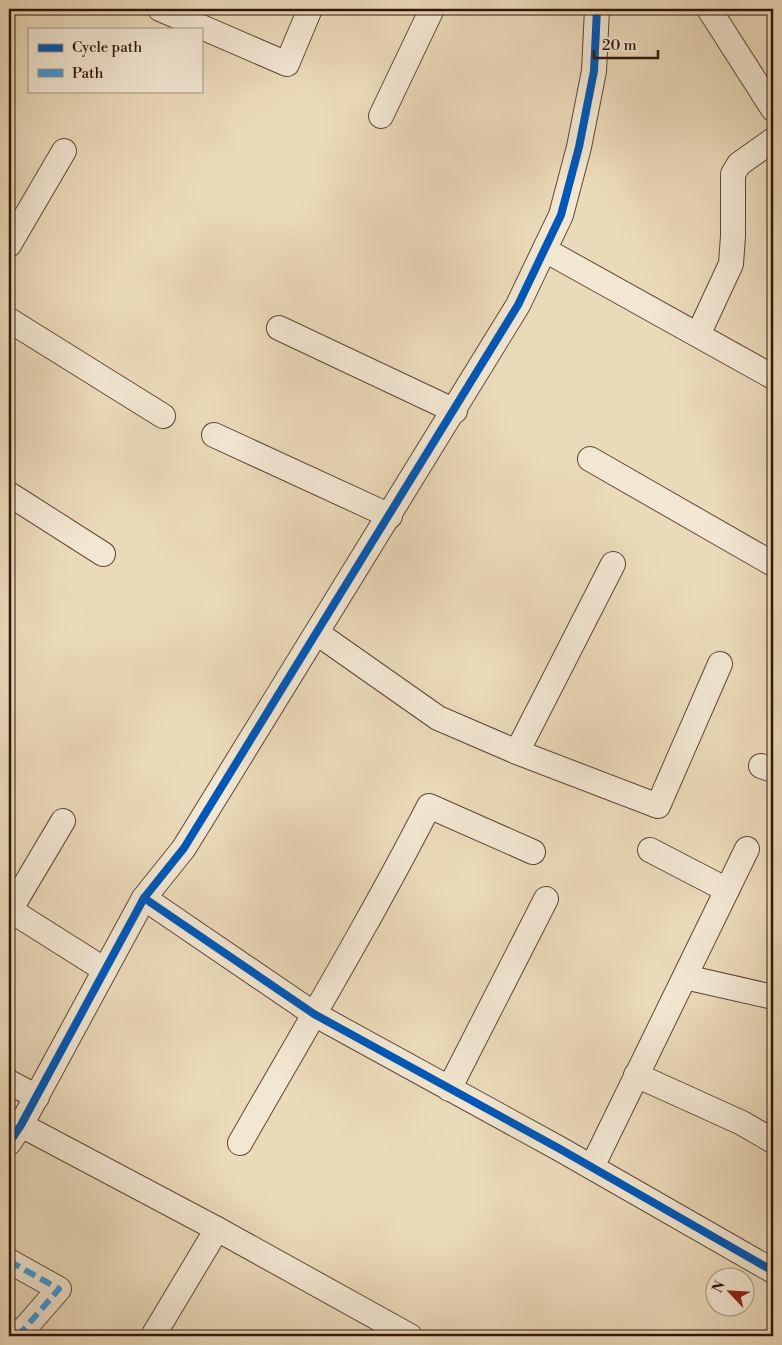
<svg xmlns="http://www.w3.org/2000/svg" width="782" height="1345" font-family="'Libre Bodoni',serif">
  <rect width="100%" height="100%" fill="#ebdaba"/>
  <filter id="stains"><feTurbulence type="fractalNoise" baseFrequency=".004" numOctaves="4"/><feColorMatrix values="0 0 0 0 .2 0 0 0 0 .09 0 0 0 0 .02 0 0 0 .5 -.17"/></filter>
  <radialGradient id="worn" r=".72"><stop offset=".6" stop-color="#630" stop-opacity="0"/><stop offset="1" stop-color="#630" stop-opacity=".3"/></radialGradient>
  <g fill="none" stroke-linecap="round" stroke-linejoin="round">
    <g stroke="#604636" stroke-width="26">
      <g id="street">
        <polyline points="160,9 287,64 310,9"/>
        <polyline points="709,9 773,109"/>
        <polyline points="381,116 432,9"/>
        <polyline points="9,245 64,151"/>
        <polyline points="545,250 773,377"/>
        <polyline points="9,320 163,416"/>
        <polyline points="279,328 455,411"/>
        <polyline points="698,335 731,264 733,236 733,174 739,164 773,140"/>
        <polyline points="214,435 390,516"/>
        <polyline points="590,459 773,564"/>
        <polyline points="9,494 103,554"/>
        <polyline points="317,633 438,718 517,752 658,806 720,664"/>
        <polyline points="517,752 613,564"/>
        <polyline points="761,766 773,770"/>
        <polyline points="650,850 727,890"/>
        <polyline points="144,898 314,1014 560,1149 773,1271"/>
        <polyline points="10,910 105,970"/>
        <polyline points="9,912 63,821"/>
        <polyline points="685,977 773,997"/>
        <polyline points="636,1075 742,1123 773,1141"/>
        <polyline points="9,1082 37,1097"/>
        <polyline points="449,1089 546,899"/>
        <polyline points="21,1125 217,1229 410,1336"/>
        <polyline points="9,1143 21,1125 144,898 184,848 518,305 561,215 579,147 594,71 597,9"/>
        <path d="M240 1143C304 1031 370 921 429 806L533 852"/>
        <polyline points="592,1167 747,849"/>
        <polyline points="9,1261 59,1289 18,1336"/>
        <polyline points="153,1336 217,1229"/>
      </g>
    </g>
    <use href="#street" stroke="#f2e7d2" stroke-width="24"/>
    <polyline stroke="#3e9ade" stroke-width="6" stroke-dasharray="12 6" stroke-linecap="butt" points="9,1261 59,1289 18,1336"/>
    <g stroke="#f2e7d2" stroke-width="11">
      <g id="cycleway">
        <polyline points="144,898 314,1014 560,1149 773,1271"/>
        <polyline points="9,1143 21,1125 144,898 184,848 518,305 561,215 579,147 594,71 597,9"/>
      </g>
    </g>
    <use href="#cycleway" stroke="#0057b8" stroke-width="8"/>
  </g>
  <rect width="782" height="1345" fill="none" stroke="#ebdaba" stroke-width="30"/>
  <rect x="10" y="10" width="762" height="1325" fill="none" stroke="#31150a" stroke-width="2.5"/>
  <rect x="15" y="15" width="752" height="1315" fill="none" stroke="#31150a"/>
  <rect x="28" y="28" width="175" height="65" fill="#f2e7d2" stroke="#a59382"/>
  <rect x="38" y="44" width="25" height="8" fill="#0057b8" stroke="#a59382"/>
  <text x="72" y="52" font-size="15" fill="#31150a">Cycle path</text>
  <rect x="38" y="69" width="25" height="8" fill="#3e9ade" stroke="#a59382"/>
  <text x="72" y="78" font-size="15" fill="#31150a">Path</text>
  <g transform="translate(730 1292) rotate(295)"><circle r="24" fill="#f2e7d2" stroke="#a59382"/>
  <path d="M0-4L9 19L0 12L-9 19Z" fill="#8f2418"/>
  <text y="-8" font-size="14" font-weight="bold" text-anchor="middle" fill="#31150a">N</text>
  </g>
  <path d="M594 50v8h64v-8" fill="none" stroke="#31150a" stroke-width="2.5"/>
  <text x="602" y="50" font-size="15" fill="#31150a" stroke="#f2e7d2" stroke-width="4" paint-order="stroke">20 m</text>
  <rect width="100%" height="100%" filter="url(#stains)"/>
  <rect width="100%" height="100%" fill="url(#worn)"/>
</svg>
